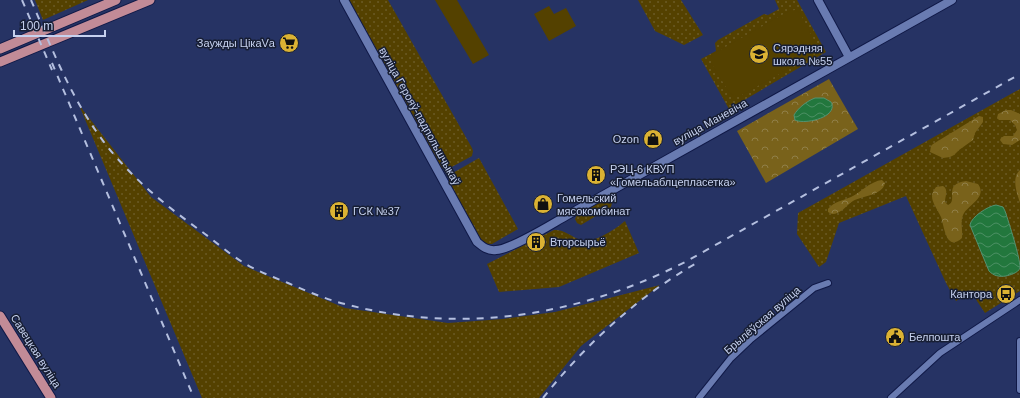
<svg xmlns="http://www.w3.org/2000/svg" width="1020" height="398" font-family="Helvetica,sans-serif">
  <defs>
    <pattern id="grass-dots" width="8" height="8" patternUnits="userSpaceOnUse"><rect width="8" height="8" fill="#544100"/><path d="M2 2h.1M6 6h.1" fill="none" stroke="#6b5b26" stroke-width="1.8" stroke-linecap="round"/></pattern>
    <pattern id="forest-crowns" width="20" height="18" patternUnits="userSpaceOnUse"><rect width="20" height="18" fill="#79621b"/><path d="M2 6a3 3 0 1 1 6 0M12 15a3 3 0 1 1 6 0" fill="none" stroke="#907f48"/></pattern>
    <pattern id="water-waves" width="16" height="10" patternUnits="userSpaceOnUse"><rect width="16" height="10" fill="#22773d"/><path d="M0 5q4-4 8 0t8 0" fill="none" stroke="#4b8f63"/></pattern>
  </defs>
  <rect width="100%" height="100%" fill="#263364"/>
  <g fill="url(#grass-dots)">
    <polygon points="35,0 88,0 43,20"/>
    <polygon points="349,0 388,0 472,148 473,151 472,156 448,169 444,169 440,167"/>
    <polygon points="638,0 681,0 703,35 684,45 655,31"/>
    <polygon points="775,0 797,0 826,52 729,109 701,59 716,51 715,43 718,40 764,14 768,15 779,9"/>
    <polygon points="1020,89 1020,291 985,313 971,292 956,301 946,283 906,196 839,223 826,262 819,267 797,234 798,213"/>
    <polygon points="79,105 151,197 244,266 345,308 448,323 503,319 555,312 660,285 581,346 539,398 202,398"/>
    <polygon points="479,158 518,229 492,244 486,244 482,241 449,182 449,178 451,174"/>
    <polygon points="606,199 609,200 612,203 611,207 581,225 577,223 575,219 577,215"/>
    <path d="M625 221 639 253 559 287 499 292 487 264 554 230C563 229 571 236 580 240 592 245 616 229 625 221Z"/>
  </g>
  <g fill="url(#forest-crowns)">
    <polygon points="829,79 858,129 766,183 737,131"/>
    <polygon points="1006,110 1011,110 1020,114 1020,140 1012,145 1003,144 1000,140 1001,138 1004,136 1013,136 1017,130 1015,125 1010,120 999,120 997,118 998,114"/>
    <polygon points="979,116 983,117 983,122 975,133 973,140 959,150 954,155 950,157 943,158 930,152 931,146 933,144"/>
    <path d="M1020 170V203C1017 193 1011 178 1020 170Z"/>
    <path d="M882 180 885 183C883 195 862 196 853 201 847 205 843 211 837 213 834 215 831 214 828 212V209C835 201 842 201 851 197 861 192 871 181 882 180Z"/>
    <path d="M966 181 978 184C988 198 967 205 963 215 960 222 963 230 962 238 946 253 944 225 941 217 938 210 932 203 932 196 932 193 934 190 936 187L943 186C949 190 945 196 945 202L948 205C959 201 942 184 966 181Z"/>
  </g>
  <g fill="#544100">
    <polygon points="435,0 457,0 489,55 473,64"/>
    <polygon points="549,6 554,14 566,8 576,26 549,41 534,14"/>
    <polygon points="795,10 800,13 816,44 816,50 813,55 740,96 734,96 729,92 711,63 711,57 713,54 789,11"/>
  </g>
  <g fill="url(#water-waves)" stroke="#539272">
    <path d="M815 98H824L831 102C839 117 805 125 795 120L794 115C798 108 807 101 815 98Z"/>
    <path d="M996 205 1003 207 1005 211C1009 223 1020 257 1020 268 1018 273 1010 275 1006 276 999 277 994 276 989 271L970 225C971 217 988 206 996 205Z"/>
  </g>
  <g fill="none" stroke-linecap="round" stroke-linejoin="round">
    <g stroke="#101947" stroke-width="8">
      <g id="street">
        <polyline points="1020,341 1020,390"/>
        <polyline points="699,398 731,358 750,340 814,288 828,283"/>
        <polyline points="891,398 940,353 1020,300"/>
      </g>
    </g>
    <g stroke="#101947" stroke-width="10">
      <g id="secondary">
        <path d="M344 0 477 242C483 247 488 251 496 250 512 249 550 225 566 216L952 0"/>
        <polyline points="818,0 849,57"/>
      </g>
    </g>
    <g stroke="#101947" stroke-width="11">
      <g id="primary">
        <polyline points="0,49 116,0"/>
        <polyline points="0,62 150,0"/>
        <polyline points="0,316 51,398"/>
      </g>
    </g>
    <use href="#street" stroke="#697bb1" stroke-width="6"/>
    <use href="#secondary" stroke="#697bb1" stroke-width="8"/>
    <use href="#primary" stroke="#c28b97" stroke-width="9"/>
    <g stroke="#b4bfdf" stroke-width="2" stroke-dasharray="7 7" stroke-linecap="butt">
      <polyline points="22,0 52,70"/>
      <path d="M31 0C50 44 68 91 96 131 123 171 162 203 201 231 215 241 229 254 244 263 257 271 273 277 288 283 306 291 325 299 345 304 461 335 581 316 687 261L1020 74"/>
      <polyline points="52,63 194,398"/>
      <path d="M543 398C585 345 636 298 695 264"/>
    </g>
  </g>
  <defs>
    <g id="supermarket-disc" transform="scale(1)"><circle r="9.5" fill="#dbb233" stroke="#171e33"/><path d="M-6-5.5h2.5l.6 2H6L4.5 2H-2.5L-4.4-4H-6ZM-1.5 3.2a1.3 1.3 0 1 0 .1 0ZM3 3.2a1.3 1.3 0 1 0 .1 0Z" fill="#111"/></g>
    <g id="school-disc" transform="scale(1)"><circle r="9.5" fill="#dbb233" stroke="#171e33"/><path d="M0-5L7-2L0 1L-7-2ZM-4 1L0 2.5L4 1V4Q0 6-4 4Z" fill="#111"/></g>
    <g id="shop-disc" transform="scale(1)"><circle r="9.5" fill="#dbb233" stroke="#171e33"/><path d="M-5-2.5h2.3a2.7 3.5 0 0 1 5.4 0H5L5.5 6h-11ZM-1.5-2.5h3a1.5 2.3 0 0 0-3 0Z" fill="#111"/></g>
    <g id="building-disc" transform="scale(1)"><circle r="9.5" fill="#dbb233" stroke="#171e33"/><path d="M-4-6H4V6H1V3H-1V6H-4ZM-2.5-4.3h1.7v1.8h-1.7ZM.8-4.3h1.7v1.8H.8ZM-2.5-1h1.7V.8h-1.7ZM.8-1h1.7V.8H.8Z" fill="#111"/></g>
    <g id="bus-disc" transform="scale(1)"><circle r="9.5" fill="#dbb233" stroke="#171e33"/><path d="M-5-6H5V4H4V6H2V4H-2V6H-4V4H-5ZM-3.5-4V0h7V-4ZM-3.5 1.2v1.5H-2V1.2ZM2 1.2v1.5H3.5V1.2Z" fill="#111"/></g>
    <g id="civic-disc" transform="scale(1)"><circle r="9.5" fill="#dbb233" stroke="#171e33"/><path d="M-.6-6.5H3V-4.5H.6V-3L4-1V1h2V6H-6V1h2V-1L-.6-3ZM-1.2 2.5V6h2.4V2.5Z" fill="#111"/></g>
  </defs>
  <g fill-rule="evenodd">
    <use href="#supermarket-disc" x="289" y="43"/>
    <use href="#school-disc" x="759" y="54"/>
    <use href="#shop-disc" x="653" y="139"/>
    <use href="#building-disc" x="596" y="175"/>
    <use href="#shop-disc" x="543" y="204"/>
    <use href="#building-disc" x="339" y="211"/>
    <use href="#building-disc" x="536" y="242"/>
    <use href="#bus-disc" x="1006" y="294"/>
    <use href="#civic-disc" x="895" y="337"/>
  </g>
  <g text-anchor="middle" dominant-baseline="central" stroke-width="3" stroke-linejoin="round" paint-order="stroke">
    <g font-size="11" fill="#c6d1ef" stroke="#171e33" text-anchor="start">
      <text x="275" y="43" text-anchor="end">Заужды ЦікаVа</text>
      <text x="773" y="48">Сярэдняя<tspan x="773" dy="13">школа №55</tspan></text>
      <text x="639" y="139" text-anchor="end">Ozon</text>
      <text x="610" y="169">РЭЦ-6 КВУП<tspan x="610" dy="13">«Гомельаблцепласетка»</tspan></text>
      <text x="557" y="198">Гомельский<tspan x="557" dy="13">мясокомбинат</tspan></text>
      <text x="353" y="211">ГСК №37</text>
      <text x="550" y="242">Вторсырьё</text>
      <text x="992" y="294" text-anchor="end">Кантора</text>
      <text x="909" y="337">Белпошта</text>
    </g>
    <g font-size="11" fill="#c6d1ef" stroke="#171e33">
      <text transform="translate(420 116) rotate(61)">вуліца Герояў-падпольшчыкаў</text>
      <text transform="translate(710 122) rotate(-29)">вуліца Маневіча</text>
      <text transform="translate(762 320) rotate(-41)">Брылёўская вуліца</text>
      <text transform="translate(36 351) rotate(58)">Савецкая вуліца</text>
    </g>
  </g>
  <path d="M14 30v6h91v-6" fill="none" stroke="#c6d1ef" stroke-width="2"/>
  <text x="20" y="30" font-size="12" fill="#c6d1ef" stroke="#171e33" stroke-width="3" paint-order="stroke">100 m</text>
</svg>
